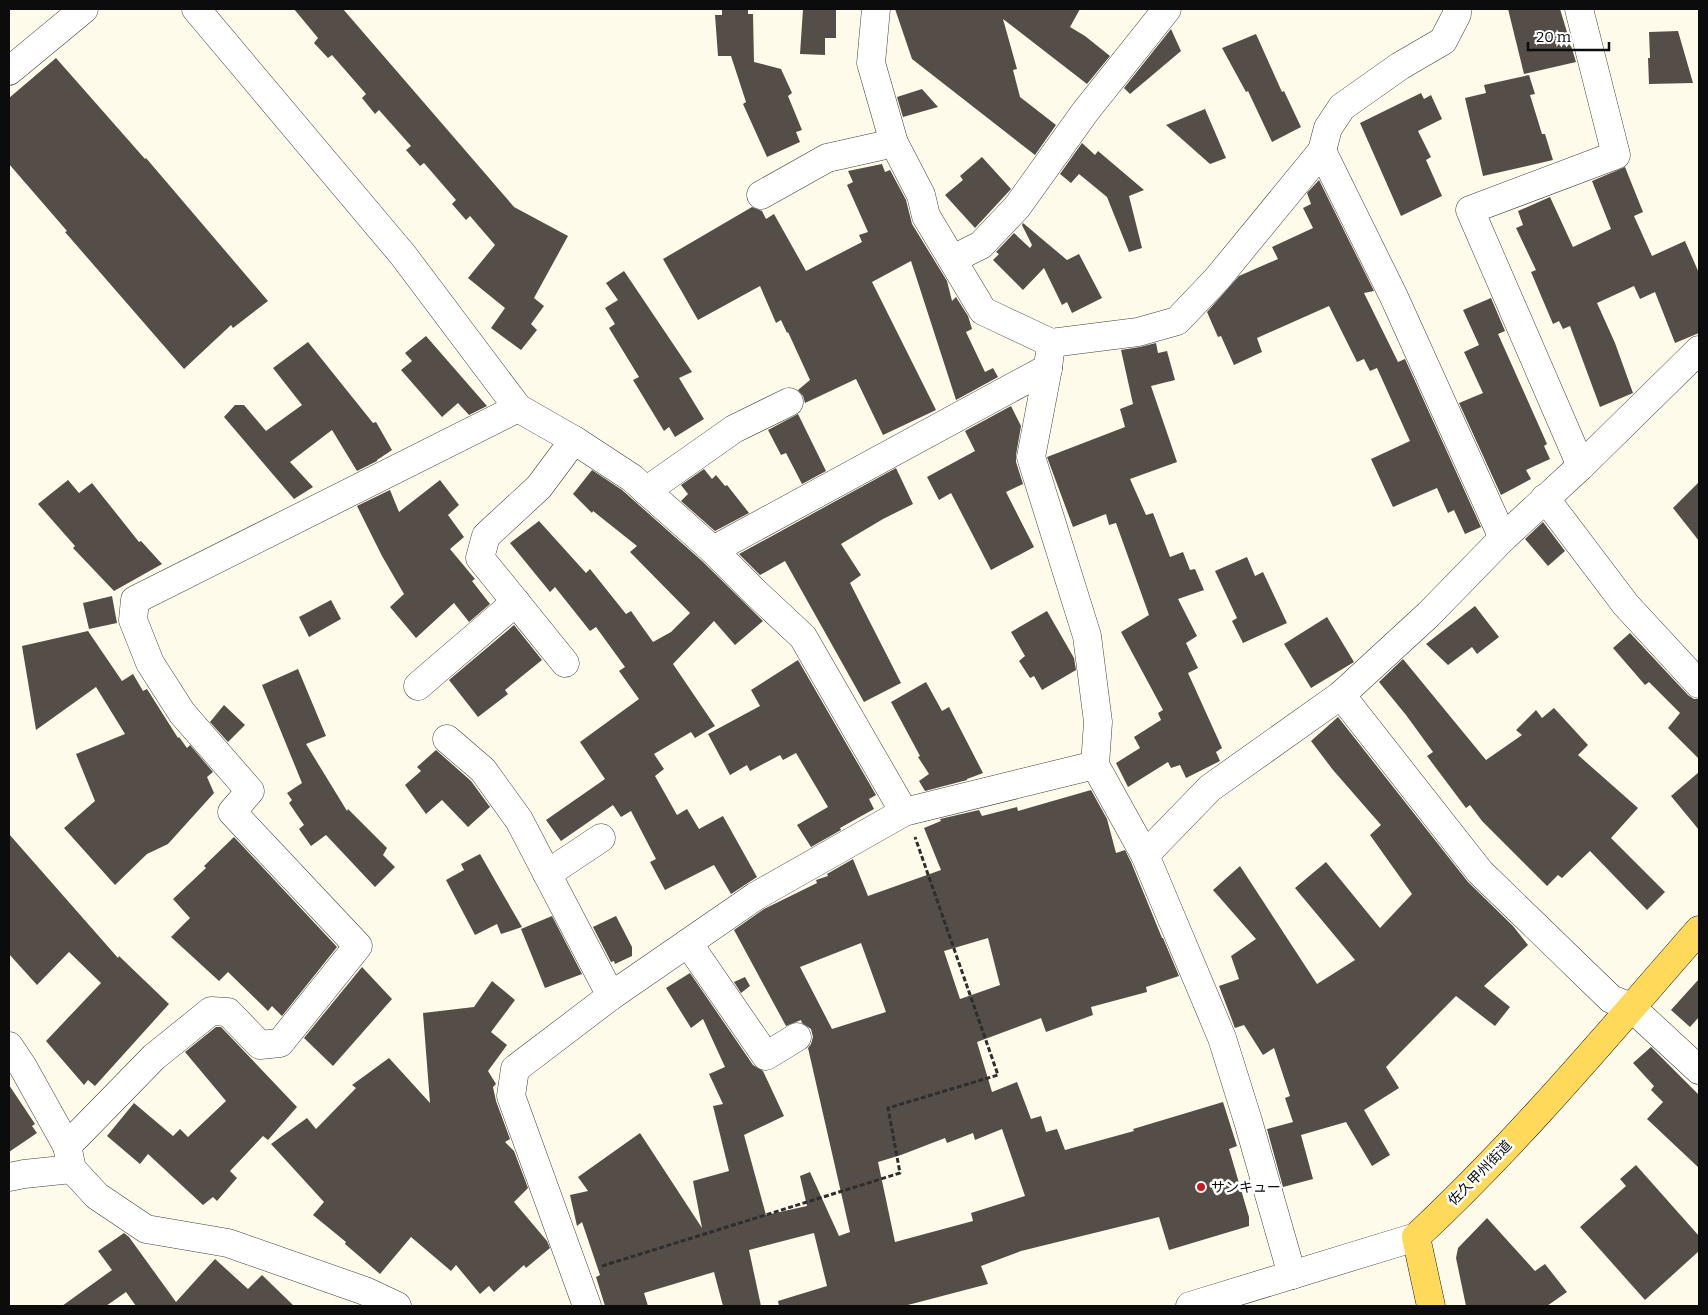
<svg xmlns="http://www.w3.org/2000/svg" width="1708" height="1315" font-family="Bitter,'Noto Sans JP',serif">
  <rect width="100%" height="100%" fill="#fffbea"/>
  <g fill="#554d47" fill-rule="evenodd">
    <polygon points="294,9 343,9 514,207 568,236 534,298 544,306 531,324 537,330 521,350 491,328 505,308 468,278 495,245 470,216 466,220 452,204 456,200 424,163 420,166 406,150 411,146 379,110 375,114 362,98 366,94 332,55 328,58 314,43 318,38"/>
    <polygon points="722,9 748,9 748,14 753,14 754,62 781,69 792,93 788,96 802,130 796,132 800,142 767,157 743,104 746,102 731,56 718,56 715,15 722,15"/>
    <polygon points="803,9 836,9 836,38 825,38 825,55 800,54"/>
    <polygon points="895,9 1080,9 1070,27 1085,36 1110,56 1087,84 1003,19 1017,69 1013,70 1020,97 1056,125 1035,155 912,59"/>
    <polygon points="1508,9 1560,9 1576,62 1524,74"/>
    <polygon points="1171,29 1181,51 1130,94 1124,88"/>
    <polygon points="1678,31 1693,83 1649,84 1648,58 1650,58 1649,32"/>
    <polygon points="1256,34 1282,92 1284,91 1301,127 1272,142 1248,91 1246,92 1222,48"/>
    <polygon points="56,58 145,159 146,158 268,301 233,328 231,325 184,369 65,232 67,231 9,164 9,98"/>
    <polygon points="1529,75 1535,94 1530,95 1542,134 1545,134 1553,160 1483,176 1465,98 1486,93 1484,85"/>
    <polygon points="922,89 938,107 903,117 897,97"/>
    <polygon points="1421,93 1424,99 1431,95 1442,119 1418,131 1431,157 1426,160 1442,196 1401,216 1360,123"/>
    <polygon points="1205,109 1226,158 1210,164 1166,125"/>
    <polygon points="1082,143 1095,155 1098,151 1144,190 1129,196 1142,248 1129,252 1107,197 1079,174 1071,183 1060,174"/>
    <polygon points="982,157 1011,189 975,228 945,195 963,180 960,176"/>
    <polygon points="882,164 885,172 890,170 906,200 912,224 947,281 952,301 956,297 968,316 972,329 966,332 985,372 993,368 998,377 956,400 911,261 872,282 936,410 883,435 856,379 805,403 803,396 798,390 810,380 788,332 787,333 781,320 776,323 760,286 698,320 663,259 752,207 762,211 766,219 774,214 806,271 862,242 859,235 868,232 847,185 853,182 848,171"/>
    <polygon points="1625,167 1643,212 1634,216 1652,256 1685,241 1699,273 1699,333 1675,343 1655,292 1640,299 1634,286 1597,303 1615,343 1633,393 1600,407 1570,326 1563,329 1559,321 1553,324 1531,272 1536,270 1516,228 1523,225 1518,211 1550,197 1573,247 1611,229 1592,181"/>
    <polygon points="1319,180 1374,291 1364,293 1398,362 1405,359 1481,527 1465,534 1454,510 1448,513 1437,488 1393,507 1371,459 1410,441 1377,368 1370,371 1364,359 1357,362 1329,306 1257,338 1262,352 1234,365 1221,336 1218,337 1207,312 1239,276 1278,259 1272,247 1313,228 1303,208 1311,204 1307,193"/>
    <polygon points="1023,223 1067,260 1079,254 1102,298 1072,313 1067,302 1062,305 1044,268 1023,290 993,260 999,254 996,252 1014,233 1030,248 1032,245 1022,225"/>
    <polygon points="624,271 692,372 679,378 704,419 675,437 669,427 664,431 633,380 639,377 609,328 615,324 605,308 618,300 606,283"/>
    <polygon points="1491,298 1505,331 1498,334 1547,444 1544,446 1550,459 1526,470 1531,479 1501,495 1459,403 1483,393 1464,352 1479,345 1463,310"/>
    <polygon points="426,336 487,406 469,415 458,403 442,417 401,370 412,361 405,353"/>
    <polygon points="308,342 373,423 376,422 392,450 377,460 377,461 357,471 332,430 290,462 313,487 294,499 224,417 235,405 244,405 266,431 302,405 273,368"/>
    <polygon points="1156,343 1158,353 1167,351 1175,380 1151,386 1177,462 1130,479 1146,515 1153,513 1170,557 1183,552 1190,570 1195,569 1204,590 1178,599 1197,636 1186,643 1198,668 1188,673 1222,748 1216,752 1220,761 1186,778 1180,765 1171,768 1168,762 1128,787 1116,763 1140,748 1134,737 1161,720 1158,713 1163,710 1121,632 1149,615 1116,523 1109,525 1106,514 1073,527 1047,457 1125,427 1120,409 1133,404 1121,350 1140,347"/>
    <polygon points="1011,406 1021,426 1016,455 1016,462 1023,484 1006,492 1034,547 991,570 951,493 939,500 927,477 975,451 965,431"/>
    <polygon points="798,414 826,471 802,484 786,453 781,455 768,430"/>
    <polygon points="896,468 913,504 883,519 841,544 861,575 850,583 901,683 864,702 785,561 760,575 739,554"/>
    <polygon points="704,469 712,479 716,475 725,486 727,485 749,513 715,531 681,501 688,494 681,485"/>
    <polygon points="592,470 622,490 702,561 763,621 735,645 714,621 673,664 715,726 695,738 691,732 654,754 664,769 655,776 677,815 687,809 699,829 723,816 757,877 731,894 714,865 665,890 650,862 656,859 631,811 621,817 613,805 561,841 546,820 605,779 580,742 639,699 619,671 625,667 596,627 590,631 555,587 550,592 510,543 539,521 586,573 590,569 626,614 631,611 653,642 671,632 690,613 630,552 637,546 593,511 592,513 573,494"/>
    <polygon points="68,480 79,493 92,483 139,542 141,541 162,564 114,591 73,548 75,546 38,504"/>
    <polygon points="440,480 459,505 448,515 464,537 450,549 475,579 472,581 490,604 469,622 454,603 416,638 390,607 404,594 382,556 357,506 390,490 399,512"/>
    <polygon points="1699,482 1699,541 1673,508"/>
    <polygon points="1543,522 1565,551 1548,566 1525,539"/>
    <polygon points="1247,557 1255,576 1263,572 1287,623 1243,643 1232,621 1237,618 1215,571"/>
    <polygon points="112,596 117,623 89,629 83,603"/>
    <polygon points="331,600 341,619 309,637 299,617"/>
    <polygon points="1475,606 1499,637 1477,654 1472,647 1448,665 1426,644"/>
    <polygon points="1047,611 1074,658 1076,670 1042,690 1034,676 1030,678 1019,661 1025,656 1011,632"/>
    <polygon points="1327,617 1354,662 1311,688 1284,644"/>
    <polygon points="514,625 542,660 505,690 508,694 478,717 449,680"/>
    <polygon points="88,631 122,681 133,674 143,691 147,689 178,738 179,737 187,748 190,745 213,772 207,777 214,793 168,844 147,854 115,885 64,828 95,801 76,754 125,734 96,687 36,730 22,646"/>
    <polygon points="1630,633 1688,695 1694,699 1699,699 1699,759 1668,728 1680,713 1649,682 1645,685 1613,648"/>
    <polygon points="1403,659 1486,760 1522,735 1516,730 1536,710 1542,718 1554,708 1588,745 1578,755 1638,808 1611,838 1665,892 1647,910 1590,851 1562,878 1558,875 1547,886 1482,821 1470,805 1466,808 1427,756 1433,752 1406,715 1379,682"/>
    <polygon points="798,660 876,795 869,799 874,809 840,828 841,830 811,847 797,825 828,807 796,753 783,760 780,755 750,771 747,765 730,775 708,734 760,706 751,690"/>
    <polygon points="298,669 326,736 306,744 347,811 348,809 387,848 383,855 395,867 375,887 326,835 311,846 299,829 304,825 289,803 292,800 287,793 302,783 262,685"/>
    <polygon points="926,682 942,711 949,707 983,773 967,779 967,780 925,791 919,781 929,774 918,757 920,756 891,702"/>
    <polygon points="224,705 245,725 228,742 210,722"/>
    <polygon points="1338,717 1468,882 1513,926 1528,945 1484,986 1510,1007 1495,1026 1456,996 1386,1067 1399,1088 1364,1110 1390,1155 1372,1166 1346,1122 1301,1135 1313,1179 1283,1187 1267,1129 1293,1122 1285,1098 1290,1096 1274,1048 1263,1055 1244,1025 1235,1028 1219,986 1239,979 1231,956 1256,939 1213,890 1240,866 1317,984 1355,960 1295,888 1326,862 1380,928 1412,894 1370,835 1381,825 1333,770 1311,741"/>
    <polygon points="436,750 471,781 490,807 468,827 442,800 426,814 405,785 421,771 417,767"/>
    <polygon points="1699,772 1699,830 1671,796"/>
    <path d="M1091 790 1107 819 1116 853 1125 850 1131 862 1162 938H1163L1179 976 1146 987 1147 992 1091 1007 1093 1015 1046 1032 1041 1018 977 1042 992 1092 1017 1082 1031 1119 1041 1116 1046 1132 1057 1129 1065 1150 1134 1131 1133 1129 1223 1102 1237 1146 1229 1149 1249 1217V1226L1169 1250 1159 1217 1021 1251 981 1266 988 1284 904 1306H779L778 1301 827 1286 814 1233 749 1250 761 1306H723L714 1272 644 1293 648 1306H605L596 1277 600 1275 582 1222 577 1226 570 1195 588 1191 578 1177 640 1133 702 1228 693 1181 729 1171 713 1106 723 1104 709 1074 725 1067 703 1019 691 1028 666 988 690 973 753 1065 763 1071 784 1116 744 1135 766 1215 807 1206 800 1176 810 1172 839 1236 850 1232 808 1048 811 1044 813 1037 811 1029 802 1023 801 1020 786 1026 734 930 764 909 817 883 816 880 828 876 827 874 853 859 868 896 941 870 924 828 941 821 940 819 979 810 982 816 1017 807 1018 811ZM988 938 1000 985 960 999 944 951ZM861 943 886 1012 832 1029 800 967ZM1002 1129 1025 1196 971 1213 973 1221 895 1242 878 1162 901 1155 945 1138 947 1143 973 1133 975 1140Z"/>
    <polygon points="9,834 118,958 119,956 169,1004 95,1086 88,1080 84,1085 46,1041 101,983 69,952 37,985 9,954"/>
    <polygon points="234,837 337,947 282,1016 272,1006 268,1011 228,972 219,981 171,937 190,918 173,899 206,868 204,866"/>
    <polygon points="480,854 504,896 522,927 501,934 497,924 475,935 446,880 464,870 461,864"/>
    <polygon points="552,916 582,974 545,988 521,929"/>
    <polygon points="616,916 632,947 632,956 615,964 614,961 611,962 593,927"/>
    <polygon points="362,967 392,999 333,1066 304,1038"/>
    <polygon points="745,977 750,986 741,993 734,982"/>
    <polygon points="1699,979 1699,1017 1690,1027 1671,1010"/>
    <polygon points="492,981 515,1000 491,1032 507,1045 488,1071 496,1084 493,1087 496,1101 510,1139 505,1142 514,1151 528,1188 514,1202 547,1241 550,1248 526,1268 524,1265 494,1292 489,1286 480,1294 456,1265 451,1271 411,1237 380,1274 345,1244 346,1242 313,1215 324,1202 271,1144 307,1118 316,1129 356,1088 352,1085 389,1058 430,1103 423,1013 474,1007"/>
    <polygon points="216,1027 221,1027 297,1107 268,1140 263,1136 230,1171 237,1178 217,1201 213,1197 203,1205 148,1154 140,1164 107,1136 134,1103 173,1136 180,1129 188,1137 226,1101 185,1052"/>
    <polygon points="1651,1047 1699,1095 1699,1168 1647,1119 1663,1102 1651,1090 1654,1086 1633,1063"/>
    <polygon points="9,1085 35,1124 32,1126 37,1133 9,1152"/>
    <polygon points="1636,1165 1699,1236 1699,1251 1645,1300 1580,1227 1626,1186 1620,1179"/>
    <polygon points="1487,1218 1535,1271 1545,1264 1567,1292 1547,1306 1466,1306 1456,1258 1458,1248"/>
    <polygon points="124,1233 129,1237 176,1302 215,1259 248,1289 262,1275 294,1306 136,1306 126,1292 106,1306 62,1306 112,1270 98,1251"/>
  </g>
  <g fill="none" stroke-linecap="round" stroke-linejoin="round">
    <g stroke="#3f3f3f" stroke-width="29">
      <g id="minor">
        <polyline points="196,9 403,255 518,408 574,440 632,478 713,550 755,592 803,637 904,812"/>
        <polyline points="876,9 871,63 894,143 921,195 926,216 983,311 1051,343 1048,368 1031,457 1087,636 1098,722 1095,765 1145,855 1222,1038 1248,1121 1292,1275"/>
        <polyline points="1579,9 1616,155 1470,210 1581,466"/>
        <polyline points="9,71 84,9"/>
        <polyline points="1322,151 1328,128 1342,107 1400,66 1443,41 1457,14 1457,9"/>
        <polyline points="761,195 827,158 894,143"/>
        <polyline points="953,259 981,245 1017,207 1085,112 1167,9"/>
        <polyline points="1051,343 1138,332 1177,321 1217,279 1322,151 1394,297 1503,538"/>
        <polyline points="646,491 734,429 789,402"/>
        <polyline points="1545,498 1626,605 1699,684"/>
        <polyline points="713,550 1048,368"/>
        <polyline points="565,663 480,558 486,536 539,487 574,440"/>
        <polyline points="418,686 516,602"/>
        <polyline points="1341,695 1480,872 1611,999 1631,1007 1699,1070"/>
        <polyline points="447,739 483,770 519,820 611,996"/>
        <polyline points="1145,855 1210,788 1341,695 1429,614 1503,538 1581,466 1699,350"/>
        <polyline points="547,874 601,838"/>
        <polyline points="688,943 766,1056 797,1037"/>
        <polyline points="9,1046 23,1067 67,1146 72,1169 97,1196 146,1229 228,1243 365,1291 397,1306"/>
        <polyline points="67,1146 154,1057 211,1011 228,1012 260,1045 280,1043 358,946 232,812 250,791 182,713 150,663 133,620 135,600 518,408"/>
        <polyline points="9,1177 24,1174 72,1169"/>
        <polyline points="587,1306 511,1096 515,1069 611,996 756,896 904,812 1095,765"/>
        <polyline points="1190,1306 1416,1237"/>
      </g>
    </g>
    <g stroke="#1d1d1d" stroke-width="29">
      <path id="major" d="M1431 1306 1416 1237C1518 1142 1608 1034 1699 930"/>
    </g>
    <polyline stroke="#2e2e2e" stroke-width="3" stroke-dasharray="5 2.5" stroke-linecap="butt" points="602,1266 900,1173 888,1108 998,1075 915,837"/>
    <use href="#minor" stroke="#fff" stroke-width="28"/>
    <use href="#major" stroke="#ffd95a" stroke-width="28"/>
  </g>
  <circle fill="#c51b21" stroke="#fff" stroke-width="2" cx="1201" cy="1187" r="5"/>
  <g text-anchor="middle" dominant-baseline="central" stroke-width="5" stroke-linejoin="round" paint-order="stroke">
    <g font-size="14" fill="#0c0c0c" stroke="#fff">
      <text transform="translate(1480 1173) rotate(-46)">佐久甲州街道</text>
    </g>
    <g font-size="14" fill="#0c0c0c" stroke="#fff" text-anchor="start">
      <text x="1211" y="1187">サンキュー</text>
    </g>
  </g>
  <rect width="1708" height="1315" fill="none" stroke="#0c0c0c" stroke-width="20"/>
  <path d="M1528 42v8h81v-8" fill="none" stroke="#0c0c0c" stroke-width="2.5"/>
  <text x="1536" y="42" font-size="15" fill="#0c0c0c" stroke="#ffffff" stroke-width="4" paint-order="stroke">20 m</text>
</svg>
